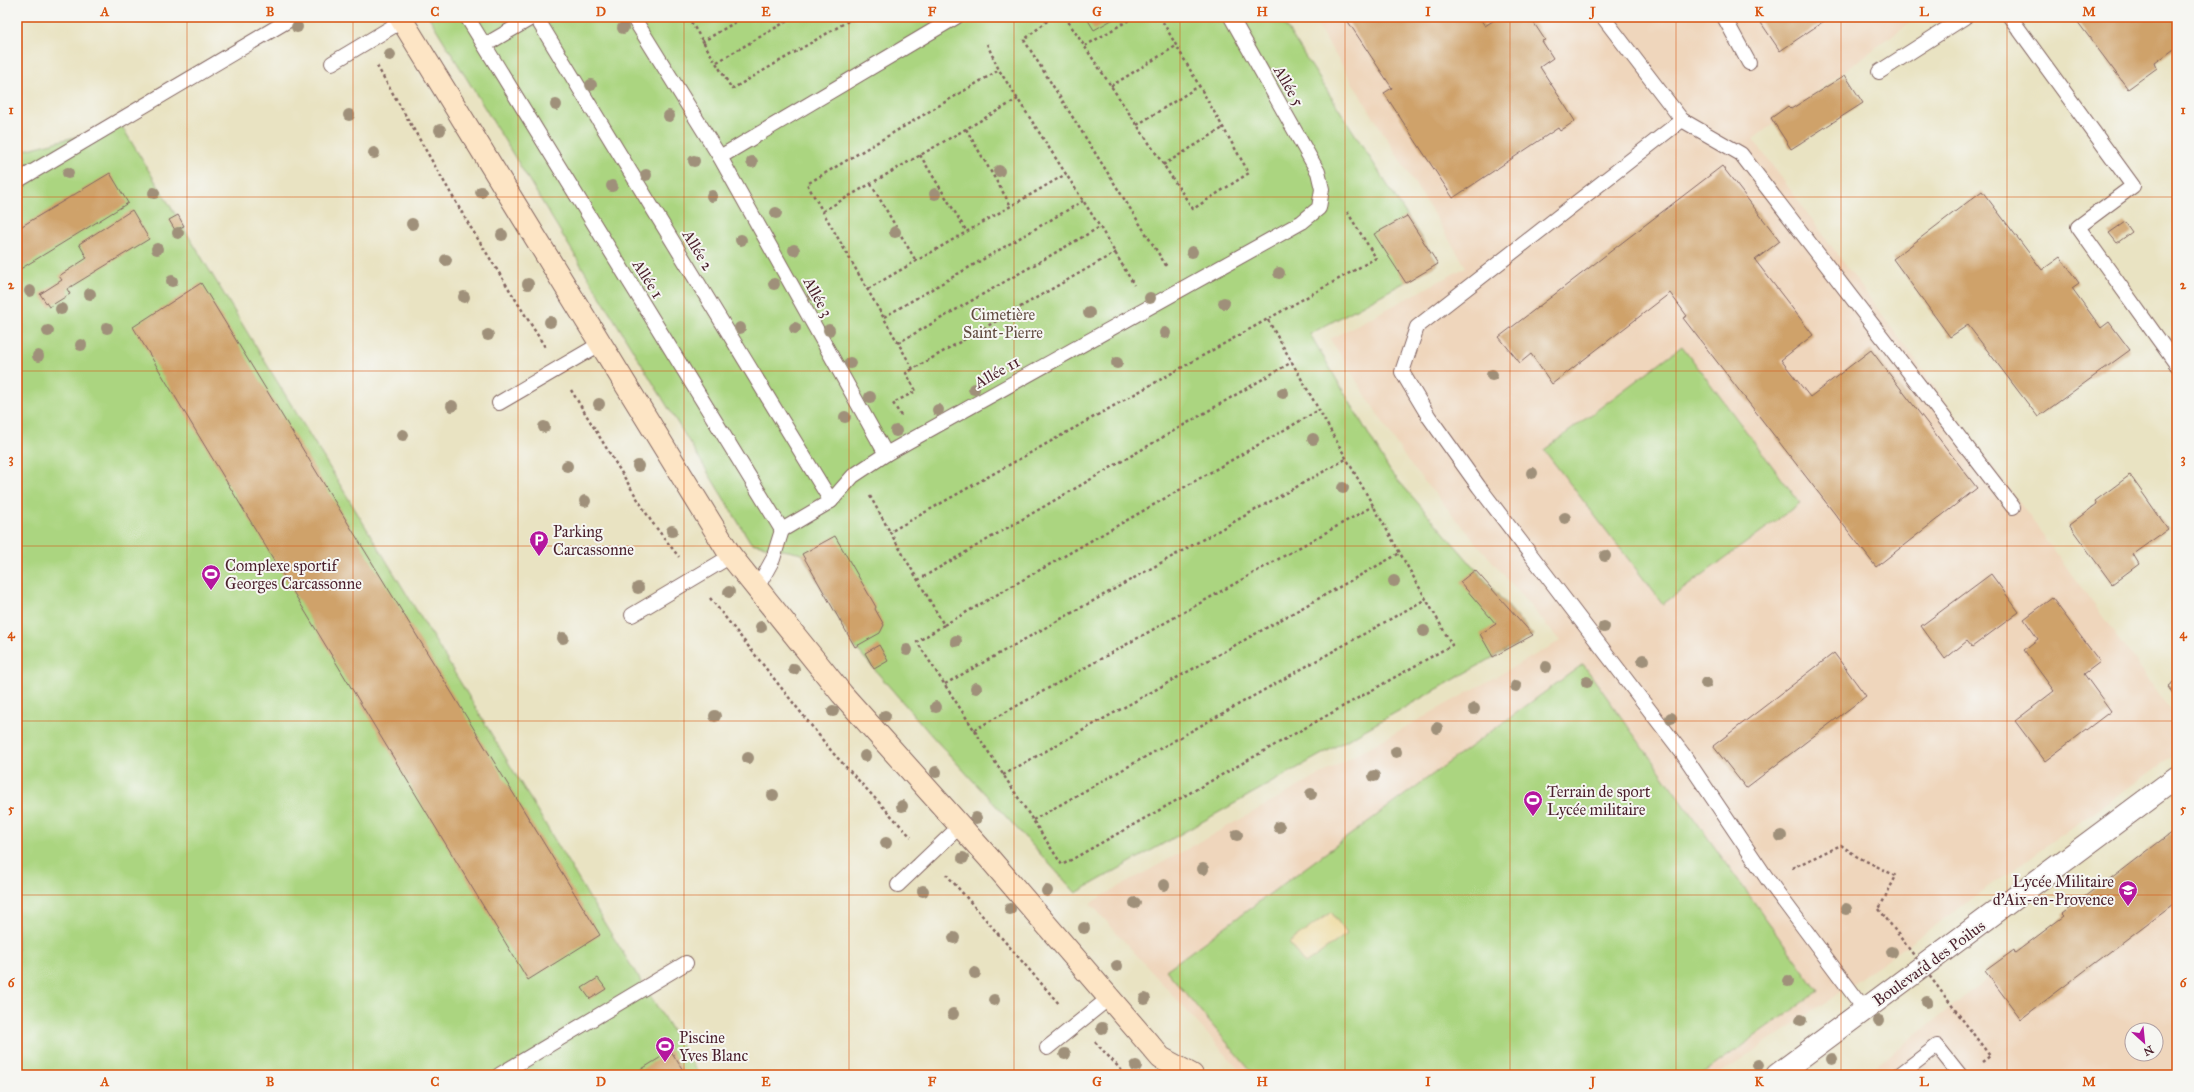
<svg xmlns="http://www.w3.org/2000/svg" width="2194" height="1092" font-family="'IM FELL Great Primer',serif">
  <rect width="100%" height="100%" fill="#f6f6f2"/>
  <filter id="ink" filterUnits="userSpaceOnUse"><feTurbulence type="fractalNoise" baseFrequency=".025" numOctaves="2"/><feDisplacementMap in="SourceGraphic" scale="8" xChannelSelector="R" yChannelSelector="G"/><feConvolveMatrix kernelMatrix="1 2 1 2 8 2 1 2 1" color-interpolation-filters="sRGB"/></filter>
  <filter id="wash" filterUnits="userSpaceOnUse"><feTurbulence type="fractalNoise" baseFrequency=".012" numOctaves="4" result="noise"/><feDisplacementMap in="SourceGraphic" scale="16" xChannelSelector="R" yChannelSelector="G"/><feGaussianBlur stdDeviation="0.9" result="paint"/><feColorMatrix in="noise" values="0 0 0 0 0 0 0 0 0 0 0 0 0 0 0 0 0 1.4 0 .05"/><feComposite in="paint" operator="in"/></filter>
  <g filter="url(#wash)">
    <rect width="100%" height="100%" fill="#e9e3c2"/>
    <g fill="#efd6bc" fill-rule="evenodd">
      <polygon points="1312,17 1917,17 1753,139 2177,718 2177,753 1827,1002 1719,1075 1244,1075 1090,903 1560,641 1408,462 1330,339 1466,267"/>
      <path d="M2177 830V1075H1864L1981 984ZM2132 1030H2156V1054H2132Z"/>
    </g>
    <g fill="#abd580" stroke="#7a7a56">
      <polygon points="429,17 1280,17 1438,264 1310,334 1390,471 1533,635 1076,893 932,736 855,647 802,554 751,543"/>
      <polygon points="121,125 465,690 605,924 700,1075 17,1075 17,152"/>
      <polygon points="1682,346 1800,503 1663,604 1544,450"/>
      <polygon points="1583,664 1818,991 1701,1075 1254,1075 1166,970"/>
    </g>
    <polygon fill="#eeda9e" stroke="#9c7c64" points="1331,912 1347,934 1305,964 1289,943"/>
    <g id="blocks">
      <g fill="#cfa26a">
        <polygon points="1086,17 1117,17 1094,30"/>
        <polygon points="1345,17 1479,17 1485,26 1499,17 1530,17 1545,40 1542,41 1553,58 1540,67 1575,121 1560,131 1558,128 1453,198 1384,93 1392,88"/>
        <polygon points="1757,17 1830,17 1780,51"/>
        <polygon points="2074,17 2177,17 2177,47 2155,63 2157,68 2128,89"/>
        <polygon points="1845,75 1863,103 1791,149 1771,118 1788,106 1791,109"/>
        <polygon points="1722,166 1780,241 1755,260 1813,335 1781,360 1810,397 1871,350 1977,488 1876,567 1683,318 1687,316 1670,293 1552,384 1531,354 1520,363 1499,337"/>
        <polygon points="110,173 128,203 17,271 17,229"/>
        <polygon points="1982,191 2042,270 2060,257 2079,283 2072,288 2101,328 2109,322 2130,350 2038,417 1968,325 1950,337 1893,259"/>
        <polygon points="132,210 149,239 67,289 70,294 49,307 40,294 62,280 59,276 87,258 79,244"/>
        <polygon points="178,215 184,226 175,230 169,220"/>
        <polygon points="1407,216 1438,264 1406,283 1374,234"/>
        <polygon points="2125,222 2132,232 2117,243 2109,233"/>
        <polygon points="201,283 600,935 528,980 133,327"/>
        <polygon points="2130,475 2168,529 2133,554 2139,564 2112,584 2069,525 2097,504 2095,501"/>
        <polygon points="835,536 876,607 875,609 884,625 880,633 855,647 802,554"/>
        <polygon points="1475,570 1533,635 1493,657 1480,634 1496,624 1460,582"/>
        <polygon points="1991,574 2019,612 1972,647 1967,641 1945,659 1921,626"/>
        <polygon points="2052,598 2100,662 2084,674 2111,711 2045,761 2015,721 2054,691 2024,650 2038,639 2024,619"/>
        <polygon points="879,645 888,661 874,669 865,653"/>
        <polygon points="1834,653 1866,696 1746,788 1713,746"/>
        <polygon points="2177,680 2177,699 2168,687"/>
        <polygon points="2177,828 2177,901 2021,1019 1985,971 2014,950 2015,953 2064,916 2062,914 2101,884 2102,886"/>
        <polygon points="598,978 606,989 590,999 582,988"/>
        <polygon points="671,1051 686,1075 632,1075"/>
      </g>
    </g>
  </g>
  <g filter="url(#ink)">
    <use href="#blocks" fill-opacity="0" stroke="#826460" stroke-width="1"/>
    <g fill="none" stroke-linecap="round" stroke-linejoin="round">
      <g stroke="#826460" stroke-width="16">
        <g id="service">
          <polyline points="467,17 782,530"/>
          <polyline points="536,17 831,501"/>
          <polyline points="633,17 720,157 886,454"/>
          <polyline points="1603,17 1682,120 1741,154 2013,507"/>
          <polyline points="1724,17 1749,63"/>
          <polyline points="2010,17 2133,186 2078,227 2177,365"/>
          <polyline points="485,45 533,17"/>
          <polyline points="332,63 402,21"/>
          <polyline points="1879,72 1965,17"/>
          <polyline points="1682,120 1417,327 1402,372 1429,417 1479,487 1683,754 1768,880 1865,1010"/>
          <polyline points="720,157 956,17"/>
          <polyline points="17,181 294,17"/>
          <polyline points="499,403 600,344"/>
          <polyline points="782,530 831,501 853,476 886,454 1302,222 1319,208 1322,189 1318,172 1231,17"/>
          <polyline points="757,588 773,559 782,530"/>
          <polyline points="632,615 731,556"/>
          <polyline points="898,885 960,826"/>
          <polyline points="1047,1048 1109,998"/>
          <polyline points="499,1075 686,963"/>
          <polyline points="1899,1075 1937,1046 1960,1075"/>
        </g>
      </g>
      <g stroke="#826460" stroke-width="24">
        <polyline id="tertiary" points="1777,1075 2177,777"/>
      </g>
      <g stroke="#826460" stroke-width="24">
        <polyline id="secondary" points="400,17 731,556 842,694 989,858 1161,1058 1192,1075"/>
      </g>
      <g stroke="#826460" stroke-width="2.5" stroke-dasharray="3 3" stroke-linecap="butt">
        <polyline points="688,17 732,89 855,17"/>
        <polyline points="731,17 734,23"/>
        <polyline points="1052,17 1024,40 1167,267"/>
        <polyline points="1065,17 1193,209 1249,173 1160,17"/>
        <polyline points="702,42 744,17"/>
        <polyline points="987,44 999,70"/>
        <polyline points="1085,46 1134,17"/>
        <polyline points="717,62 794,17"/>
        <polyline points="377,66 468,223 545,347"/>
        <polyline points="1111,86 1176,46"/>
        <polyline points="1137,125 1199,86"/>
        <polyline points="966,129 1011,206"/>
        <polyline points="920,155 967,232"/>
        <polyline points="1163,165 1223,128"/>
        <polyline points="871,184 916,261"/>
        <polyline points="823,211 1018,99"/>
        <polyline points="1116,252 913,369 807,184 999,70 1100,227 1134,285"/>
        <polyline points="868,289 1066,174"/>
        <polyline points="884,317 1083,201"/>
        <polyline points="1268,320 1452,645 1062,865 917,642 944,625 890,532 1376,258 1346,210"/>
        <polyline points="898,343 1100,227"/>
        <polyline points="571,390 651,521 679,557"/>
        <polyline points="901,416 893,403 916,391 906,373 913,369"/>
        <polyline points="870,496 890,532"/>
        <polyline points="918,580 1292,362"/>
        <polyline points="710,598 833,753 911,837"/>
        <polyline points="944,625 1319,410"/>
        <polyline points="945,684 1346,459"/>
        <polyline points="974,730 1373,506"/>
        <polyline points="1003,775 1400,553"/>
        <polyline points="1033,820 1426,599"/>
        <polyline points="1792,868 1841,845 1856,856 1896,876 1879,909"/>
        <polyline points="946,874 1060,1005"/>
        <polyline points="1095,1042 1126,1075"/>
        <polyline points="1982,1062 1990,1056"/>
      </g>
      <use href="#service" stroke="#fff" stroke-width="14"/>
      <use href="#tertiary" stroke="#fff" stroke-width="22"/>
      <use href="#secondary" stroke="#fde5c5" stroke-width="22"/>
      <polyline stroke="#826460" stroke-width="2.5" stroke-dasharray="3 3" stroke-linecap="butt" points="1879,909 1990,1056"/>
    </g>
    <g fill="#9f907a">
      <circle cx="297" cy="27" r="6"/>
      <circle cx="623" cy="28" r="6"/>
      <circle cx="390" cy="55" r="6"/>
      <circle cx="591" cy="85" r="6"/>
      <circle cx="556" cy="105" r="6"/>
      <circle cx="349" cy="115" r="6"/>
      <circle cx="669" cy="116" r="6"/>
      <circle cx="440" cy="130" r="6"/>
      <circle cx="374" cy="153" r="6"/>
      <circle cx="694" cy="161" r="6"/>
      <circle cx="752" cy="162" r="6"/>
      <circle cx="999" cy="171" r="6"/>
      <circle cx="68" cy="173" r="6"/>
      <circle cx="646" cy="175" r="6"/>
      <circle cx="612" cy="186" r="6"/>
      <circle cx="481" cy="192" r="6"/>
      <circle cx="154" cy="193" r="6"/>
      <circle cx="935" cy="194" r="6"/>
      <circle cx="712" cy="196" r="6"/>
      <circle cx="776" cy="213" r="6"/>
      <circle cx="412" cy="224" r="6"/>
      <circle cx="895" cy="232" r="6"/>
      <circle cx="178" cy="233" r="6"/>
      <circle cx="502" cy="235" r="6"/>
      <circle cx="741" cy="240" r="6"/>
      <circle cx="157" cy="249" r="6"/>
      <circle cx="794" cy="250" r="6"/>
      <circle cx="1192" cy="252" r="6"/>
      <circle cx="446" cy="260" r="6"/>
      <circle cx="1279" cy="273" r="6"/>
      <circle cx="172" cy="281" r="6"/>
      <circle cx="528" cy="284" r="6"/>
      <circle cx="774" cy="284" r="6"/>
      <circle cx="30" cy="291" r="6"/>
      <circle cx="90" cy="294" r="6"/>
      <circle cx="813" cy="295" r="6"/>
      <circle cx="464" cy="297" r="6"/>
      <circle cx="1150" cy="298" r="6"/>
      <circle cx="1224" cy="303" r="6"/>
      <circle cx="61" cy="309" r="6"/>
      <circle cx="1089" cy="313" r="6"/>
      <circle cx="550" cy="322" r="6"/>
      <circle cx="107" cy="328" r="6"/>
      <circle cx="740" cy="328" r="6"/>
      <circle cx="795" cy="328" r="6"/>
      <circle cx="829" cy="330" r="6"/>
      <circle cx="48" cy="331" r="6"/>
      <circle cx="1165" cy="333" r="6"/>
      <circle cx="488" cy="335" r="6"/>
      <circle cx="81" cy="345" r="6"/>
      <circle cx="38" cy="356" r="6"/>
      <circle cx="850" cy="363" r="6"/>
      <circle cx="1117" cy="363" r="6"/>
      <circle cx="1492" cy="375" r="6"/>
      <circle cx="974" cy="389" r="6"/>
      <circle cx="1283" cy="393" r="6"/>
      <circle cx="870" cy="397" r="6"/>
      <circle cx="599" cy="404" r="6"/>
      <circle cx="452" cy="406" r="6"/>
      <circle cx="938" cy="410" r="6"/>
      <circle cx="845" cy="417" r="6"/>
      <circle cx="544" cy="427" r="6"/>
      <circle cx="896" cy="431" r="6"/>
      <circle cx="403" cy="435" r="6"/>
      <circle cx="1313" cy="439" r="6"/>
      <circle cx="567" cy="466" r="6"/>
      <circle cx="638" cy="466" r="6"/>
      <circle cx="1532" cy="473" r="6"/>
      <circle cx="1343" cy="488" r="6"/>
      <circle cx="585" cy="501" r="6"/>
      <circle cx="1565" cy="518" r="6"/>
      <circle cx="672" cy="531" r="6"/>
      <circle cx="1605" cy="556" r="6"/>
      <circle cx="1394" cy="581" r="6"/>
      <circle cx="638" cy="588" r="6"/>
      <circle cx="729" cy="592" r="6"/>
      <circle cx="761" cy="627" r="6"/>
      <circle cx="1604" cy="627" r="6"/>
      <circle cx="1424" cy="631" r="6"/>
      <circle cx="563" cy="638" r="6"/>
      <circle cx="956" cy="641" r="6"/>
      <circle cx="907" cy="650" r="6"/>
      <circle cx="1643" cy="660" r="6"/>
      <circle cx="1546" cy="667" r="6"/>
      <circle cx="794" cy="669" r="6"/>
      <circle cx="1587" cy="682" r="6"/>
      <circle cx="1706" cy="683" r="6"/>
      <circle cx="1516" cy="686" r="6"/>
      <circle cx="976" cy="688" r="6"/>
      <circle cx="936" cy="707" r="6"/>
      <circle cx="1474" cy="709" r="6"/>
      <circle cx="833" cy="711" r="6"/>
      <circle cx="715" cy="716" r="6"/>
      <circle cx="885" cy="716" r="6"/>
      <circle cx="1671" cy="718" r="6"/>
      <circle cx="1437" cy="728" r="6"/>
      <circle cx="1396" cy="752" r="6"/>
      <circle cx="865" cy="756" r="6"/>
      <circle cx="748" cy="758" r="6"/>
      <circle cx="936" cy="772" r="6"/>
      <circle cx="1374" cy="776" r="6"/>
      <circle cx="1311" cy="794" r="6"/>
      <circle cx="773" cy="795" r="6"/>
      <circle cx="902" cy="806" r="6"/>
      <circle cx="976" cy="818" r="6"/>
      <circle cx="1279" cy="827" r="6"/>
      <circle cx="1237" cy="835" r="6"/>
      <circle cx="1781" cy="836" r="6"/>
      <circle cx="886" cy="843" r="6"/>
      <circle cx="963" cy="858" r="6"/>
      <circle cx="1203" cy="869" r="6"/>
      <circle cx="1164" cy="885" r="6"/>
      <circle cx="923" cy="891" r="6"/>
      <circle cx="1047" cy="891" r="6"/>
      <circle cx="1135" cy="903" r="6"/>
      <circle cx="1010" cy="909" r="6"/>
      <circle cx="1846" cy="909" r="6"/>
      <circle cx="1084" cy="928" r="6"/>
      <circle cx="954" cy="938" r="6"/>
      <circle cx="1892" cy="952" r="6"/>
      <circle cx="1117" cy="966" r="6"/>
      <circle cx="975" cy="973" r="6"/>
      <circle cx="1788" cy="981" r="6"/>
      <circle cx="1145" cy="999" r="6"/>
      <circle cx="994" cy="1000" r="6"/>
      <circle cx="1927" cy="1002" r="6"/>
      <circle cx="953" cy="1014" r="6"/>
      <circle cx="1801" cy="1020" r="6"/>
      <circle cx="1879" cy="1021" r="6"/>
      <circle cx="1102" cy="1028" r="6"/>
      <circle cx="1065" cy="1054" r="6"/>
      <circle cx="1832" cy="1059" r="6"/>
      <circle cx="1758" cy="1065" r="6"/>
      <circle cx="1136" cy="1066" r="6"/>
    </g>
  </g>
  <path fill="none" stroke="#d8530f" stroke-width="1" stroke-opacity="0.55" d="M187 17V1075M353 17V1075M518 17V1075M684 17V1075M849 17V1075M1014 17V1075M1180 17V1075M1345 17V1075M1510 17V1075M1676 17V1075M1841 17V1075M2007 17V1075M17 197H2177M17 371H2177M17 546H2177M17 721H2177M17 895H2177"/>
  <defs>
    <g id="parking-pin" transform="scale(1)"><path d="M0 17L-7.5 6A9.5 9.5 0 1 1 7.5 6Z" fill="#b5179e" stroke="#f6f6f2"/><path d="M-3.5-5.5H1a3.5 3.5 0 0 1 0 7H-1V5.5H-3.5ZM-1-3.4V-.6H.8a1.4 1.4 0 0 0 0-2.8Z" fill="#fff"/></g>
    <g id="stadium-pin" transform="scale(1)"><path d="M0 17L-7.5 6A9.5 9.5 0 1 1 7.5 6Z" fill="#b5179e" stroke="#f6f6f2"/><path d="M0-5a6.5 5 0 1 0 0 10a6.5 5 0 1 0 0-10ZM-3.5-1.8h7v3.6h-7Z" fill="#fff"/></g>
    <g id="school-pin" transform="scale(1)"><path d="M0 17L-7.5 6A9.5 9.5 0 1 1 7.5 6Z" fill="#b5179e" stroke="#f6f6f2"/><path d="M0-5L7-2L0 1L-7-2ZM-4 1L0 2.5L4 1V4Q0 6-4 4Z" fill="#fff"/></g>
  </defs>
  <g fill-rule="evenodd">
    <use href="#parking-pin" x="539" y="540"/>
    <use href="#stadium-pin" x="211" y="574"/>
    <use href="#stadium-pin" x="1533" y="800"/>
    <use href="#school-pin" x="2128" y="890"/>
    <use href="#stadium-pin" x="665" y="1046"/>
  </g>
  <g text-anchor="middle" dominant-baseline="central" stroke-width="4" stroke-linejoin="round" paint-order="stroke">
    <g font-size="16" fill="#4a1f2b" stroke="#f6f6f2">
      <text transform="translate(1289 86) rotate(60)">Allée 5</text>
      <text transform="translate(698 250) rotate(59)">Allée 2</text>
      <text transform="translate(648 279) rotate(58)">Allée 1</text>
      <text transform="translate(818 297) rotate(61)">Allée 3</text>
      <text transform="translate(997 372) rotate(-29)">Allée 11</text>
      <text transform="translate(1929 963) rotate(-36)">Boulevard des Poilus</text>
    </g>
    <g font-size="16" fill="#624c40" stroke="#f6f6f2">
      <text x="1003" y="314">Cimetière<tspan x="1003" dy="18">Saint-Pierre</tspan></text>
    </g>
    <g font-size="16" fill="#4a1f2b" stroke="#f6f6f2" text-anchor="start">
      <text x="553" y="531">Parking<tspan x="553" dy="18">Carcassonne</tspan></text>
      <text x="225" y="565">Complexe sportif<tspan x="225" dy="18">Georges Carcassonne</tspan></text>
      <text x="1547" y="791">Terrain de sport<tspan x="1547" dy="18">Lycée militaire</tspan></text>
      <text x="2114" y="881" text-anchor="end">Lycée Militaire<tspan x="2114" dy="18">d'Aix-en-Provence</tspan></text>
      <text x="679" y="1037">Piscine<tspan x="679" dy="18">Yves Blanc</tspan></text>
    </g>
  </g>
  <rect width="2194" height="1092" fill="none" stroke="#f6f6f2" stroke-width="44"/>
  <g transform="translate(2144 1042) rotate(153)"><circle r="19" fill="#f6f6f2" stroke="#b1a0a2"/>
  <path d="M0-3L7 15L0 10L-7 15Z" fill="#b5179e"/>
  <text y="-6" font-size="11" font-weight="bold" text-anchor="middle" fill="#4a1f2b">N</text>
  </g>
  <rect x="22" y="22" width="2150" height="1048" fill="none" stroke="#d8530f" stroke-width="1.5"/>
  <g font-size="13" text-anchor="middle" font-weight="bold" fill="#d8530f">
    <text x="105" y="16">A</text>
    <text x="270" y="16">B</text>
    <text x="435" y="16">C</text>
    <text x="601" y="16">D</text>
    <text x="766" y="16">E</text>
    <text x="932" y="16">F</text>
    <text x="1097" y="16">G</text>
    <text x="1262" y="16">H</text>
    <text x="1428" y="16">I</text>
    <text x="1593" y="16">J</text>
    <text x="1759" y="16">K</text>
    <text x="1924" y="16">L</text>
    <text x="2089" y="16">M</text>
    <text x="11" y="114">1</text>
    <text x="2183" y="114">1</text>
    <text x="11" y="289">2</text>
    <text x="2183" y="289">2</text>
    <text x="11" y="463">3</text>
    <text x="2183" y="463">3</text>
    <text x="11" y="638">4</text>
    <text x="2183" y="638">4</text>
    <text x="11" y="813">5</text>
    <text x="2183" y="813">5</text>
    <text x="11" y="987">6</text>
    <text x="2183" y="987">6</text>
    <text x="105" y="1086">A</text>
    <text x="270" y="1086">B</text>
    <text x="435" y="1086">C</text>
    <text x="601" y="1086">D</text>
    <text x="766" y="1086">E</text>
    <text x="932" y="1086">F</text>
    <text x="1097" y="1086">G</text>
    <text x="1262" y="1086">H</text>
    <text x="1428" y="1086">I</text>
    <text x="1593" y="1086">J</text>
    <text x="1759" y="1086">K</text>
    <text x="1924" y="1086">L</text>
    <text x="2089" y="1086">M</text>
  </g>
</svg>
